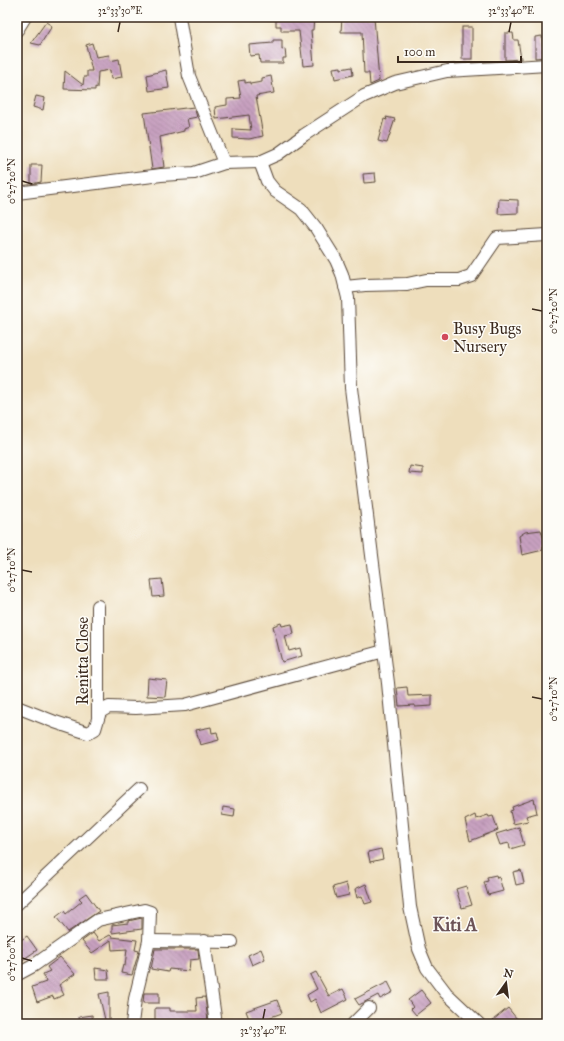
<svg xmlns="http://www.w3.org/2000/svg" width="564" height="1041" viewBox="0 0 564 1041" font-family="'IM FELL Great Primer',serif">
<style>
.building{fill:url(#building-back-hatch)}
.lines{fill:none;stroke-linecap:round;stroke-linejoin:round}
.minor-casing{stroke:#564536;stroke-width:14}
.minor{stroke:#fff;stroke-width:12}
.ticks{fill:none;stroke:#3b2a1e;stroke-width:1.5}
.poi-dot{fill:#d1495b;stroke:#fdfcf7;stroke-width:1.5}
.labels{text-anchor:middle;stroke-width:3;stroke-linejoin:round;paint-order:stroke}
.poi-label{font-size:16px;fill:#3b2a1e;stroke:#fdfcf7;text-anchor:start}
.street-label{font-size:16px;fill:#3b2a1e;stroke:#fdfcf7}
.quarter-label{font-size:18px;font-weight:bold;fill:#6c5357;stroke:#fdfcf7}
.neatline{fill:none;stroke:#3b2a1e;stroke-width:1.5}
.ticks-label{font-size:10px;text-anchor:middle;fill:#3b2a1e}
</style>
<defs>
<pattern id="building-back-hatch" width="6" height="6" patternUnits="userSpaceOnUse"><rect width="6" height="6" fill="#c7a0c0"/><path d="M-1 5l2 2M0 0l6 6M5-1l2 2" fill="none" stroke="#a3839b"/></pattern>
</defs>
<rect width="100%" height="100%" fill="#fdfcf7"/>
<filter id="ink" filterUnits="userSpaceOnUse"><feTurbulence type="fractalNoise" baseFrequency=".025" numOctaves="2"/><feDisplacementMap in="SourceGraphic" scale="8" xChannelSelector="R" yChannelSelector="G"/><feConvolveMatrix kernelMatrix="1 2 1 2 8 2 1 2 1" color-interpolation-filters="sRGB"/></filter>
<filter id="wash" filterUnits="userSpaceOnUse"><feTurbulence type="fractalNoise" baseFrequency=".012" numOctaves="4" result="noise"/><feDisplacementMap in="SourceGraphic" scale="16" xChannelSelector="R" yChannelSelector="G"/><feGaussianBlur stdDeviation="0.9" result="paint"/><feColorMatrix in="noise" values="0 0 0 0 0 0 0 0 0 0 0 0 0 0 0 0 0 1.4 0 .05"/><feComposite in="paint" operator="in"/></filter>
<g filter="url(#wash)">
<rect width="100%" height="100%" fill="#eedebc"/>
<g id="blocks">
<g class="building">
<path d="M281 17H314L313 30H311L314 65 303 66 299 31H281V26H276V19H281Z"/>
<path d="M342 17H374L379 81 370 85 369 73H364L362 32H341Z"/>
<path d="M46 22 52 26 40 45 31 43Z"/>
<rect x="462" y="27" width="10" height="32"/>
<path d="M505 33H513L514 40H518L521 59 505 60Z"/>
<path d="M542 36 543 46H547V57L535 58V37Z"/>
<path d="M273 40H282V50L285 49 286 58H283V63H260L259 55 250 56 249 45 273 43Z"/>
<path d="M92 43 96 57 109 55 110 61 119 59 122 77 111 79 110 70 98 72 97 88 95 87V90L64 89 65 71 83 85 84 77H87V71H92L86 45Z"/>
<path d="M341 67V69L352 67 353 75 335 79 333 68Z"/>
<path d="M166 70 169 88 149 91 147 75Z"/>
<path d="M271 76 274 93 256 96 263 136 249 139 233 138V129L251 130 249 115 216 119 215 107 227 105V99L241 98 238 81 245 80V83L250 82V84L262 82V78Z"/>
<path d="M36 96 45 98 43 110 33 107Z"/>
<path d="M194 107 197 117 187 119 189 127 184 129V131L160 137 164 167 152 169 144 113Z"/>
<path d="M386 117 395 119 387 143 378 141 384 119 387 120Z"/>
<path d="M31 165H42L41 182 31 184Z"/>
<path d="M375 173 376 182 364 183 363 174Z"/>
<path d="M499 199 518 200V213L498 214Z"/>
<path d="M410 466 423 468V474L409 473Z"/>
<path d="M541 530 546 547H543V550L522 555 519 536 525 532Z"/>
<path d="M162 579 164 596 153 597 151 580Z"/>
<path d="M281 623 282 626 292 624 294 634 285 636 289 651 300 648 302 656 282 662 273 626Z"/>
<path d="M148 678 167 680 165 697 147 696Z"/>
<path d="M407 687 408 696 432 695V706L415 707V705L399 706 397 688Z"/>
<path d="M211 727 212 733 217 732 219 740 200 745 196 730Z"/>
<path d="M534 799 537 813 526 816 528 821 513 824 510 811 513 810 512 807Z"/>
<path d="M223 807 235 809 234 817 222 815Z"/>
<path d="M475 815 476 819 488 815 489 817 493 816 498 830 470 841 465 820Z"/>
<path d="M519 827 524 845 510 849 509 843 500 845 496 834Z"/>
<path d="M381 849 383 859 370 862 368 852Z"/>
<path d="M521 870 524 883 516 885 513 872Z"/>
<path d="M496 875 497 878 499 877 503 891 488 895 484 882 488 881 487 877Z"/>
<path d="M346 883 349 895 336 898 333 887Z"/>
<path d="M366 884 372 902 365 904 362 896 357 898 355 889Z"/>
<path d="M466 886 472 905 462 908 456 889Z"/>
<path d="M86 893 99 911 68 932 56 917 64 911 66 914 82 901 79 898Z"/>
<path d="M142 918V929L112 933V925L128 923V921Z"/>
<path d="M17 932 21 940 27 936 37 950 21 961 17 956Z"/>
<path d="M93 933 99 941 110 935 112 937 137 940 135 950 139 951 132 975 121 973 123 965 125 966 127 949 112 950 111 940 92 953 82 941Z"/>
<path d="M155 949H198L199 959 190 960 189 971 169 969 168 972 151 969Z"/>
<path d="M261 949 265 959 252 965 248 955Z"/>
<path d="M60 957 75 974 59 985 64 995 54 999 53 996 37 1002 32 987 46 982 43 974 50 971 47 967Z"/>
<path d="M95 968 108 970 109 979H96Z"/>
<path d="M316 972 329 996 343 989 348 999 321 1013 315 999 310 1002 307 995 317 989 310 975Z"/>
<path d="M388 982 393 992 380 999 378 995 359 1005 355 999Z"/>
<path d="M421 990 431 1003 416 1015 411 1009 413 1007 408 1000Z"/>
<path d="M109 992V1024H106L99 994Z"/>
<path d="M144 993H159V1003H143Z"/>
<path d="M205 997 208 1021 201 1020V1024H164V1021L155 1020V1008H170V1011H197L196 998Z"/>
<path d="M277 1000 282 1013 251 1024 246 1011Z"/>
<path d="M508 1008 521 1024H497L493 1020Z"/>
<path d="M92 1015 93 1024H80L79 1017Z"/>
</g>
</g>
</g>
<g filter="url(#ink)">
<use href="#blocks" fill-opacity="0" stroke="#564536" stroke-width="1"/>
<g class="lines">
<g class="minor-casing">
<g id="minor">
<path d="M179 17 189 76 224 163"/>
<path d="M17 30 25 17"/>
<path d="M260 162 267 181 275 191 301 209 316 228 336 260 342 274 348 298 351 388 388 683 410 907 419 949 427 968 446 993 479 1024"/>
<path d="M17 193 161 175 194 173 224 163 260 162 278 154 304 135 364 96 395 83 447 71 547 65"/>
<path d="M345 287 365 285 407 284 426 280H459L471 276 497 238 547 235"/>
<path d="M17 707 55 722 88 733 95 729 100 712 109 707 136 708 185 705 384 651"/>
<path d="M98 716V606"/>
<path d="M17 904 139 789"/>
<path d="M149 941 232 942"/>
<path d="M204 941 216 1024"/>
<path d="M17 972 20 973 33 966 98 920 144 910 150 912 149 941 135 999 132 1024"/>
<path d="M353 1024 369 1008"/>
</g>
</g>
<use href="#minor" class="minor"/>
</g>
</g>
<path class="ticks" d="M118 32 120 22M509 32 511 22M22 181 32 184M532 309 542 311M22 570 32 572M532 697 542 699M22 958 32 961M263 1019 265 1009"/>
<circle class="poi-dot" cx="445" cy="337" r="4"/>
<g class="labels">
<g class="poi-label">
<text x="453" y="334">Busy Bugs<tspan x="453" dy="18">Nursery</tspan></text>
</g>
<g class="street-label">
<text transform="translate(82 661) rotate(-90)" y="6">Renitta Close</text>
</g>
<g class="quarter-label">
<text x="455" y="931">Kiti A</text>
</g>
</g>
<rect width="564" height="1041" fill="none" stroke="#fdfcf7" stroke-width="44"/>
<g transform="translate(506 983) rotate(14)" stroke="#fdfcf7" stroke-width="3" paint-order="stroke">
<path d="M0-3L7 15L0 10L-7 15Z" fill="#3b2a1e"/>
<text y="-6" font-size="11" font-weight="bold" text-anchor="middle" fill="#3b2a1e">N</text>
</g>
<path d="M398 56v6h123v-6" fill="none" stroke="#3b2a1e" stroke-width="2"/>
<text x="404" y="56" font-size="12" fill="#3b2a1e" stroke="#fdfcf7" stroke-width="3" paint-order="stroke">100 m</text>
<rect x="22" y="22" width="520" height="997" class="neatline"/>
<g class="ticks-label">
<text x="120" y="14">32°33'30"E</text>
<text x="511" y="14">32°33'40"E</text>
<text transform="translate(11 181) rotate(-90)" y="4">0°27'20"N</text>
<text transform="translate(553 311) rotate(-90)" y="4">0°27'20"N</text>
<text transform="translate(11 570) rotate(-90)" y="4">0°27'10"N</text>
<text transform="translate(553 699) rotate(-90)" y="4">0°27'10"N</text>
<text transform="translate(11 958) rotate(-90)" y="4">0°27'00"N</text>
<text x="263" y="1034">32°33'40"E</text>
</g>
</svg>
